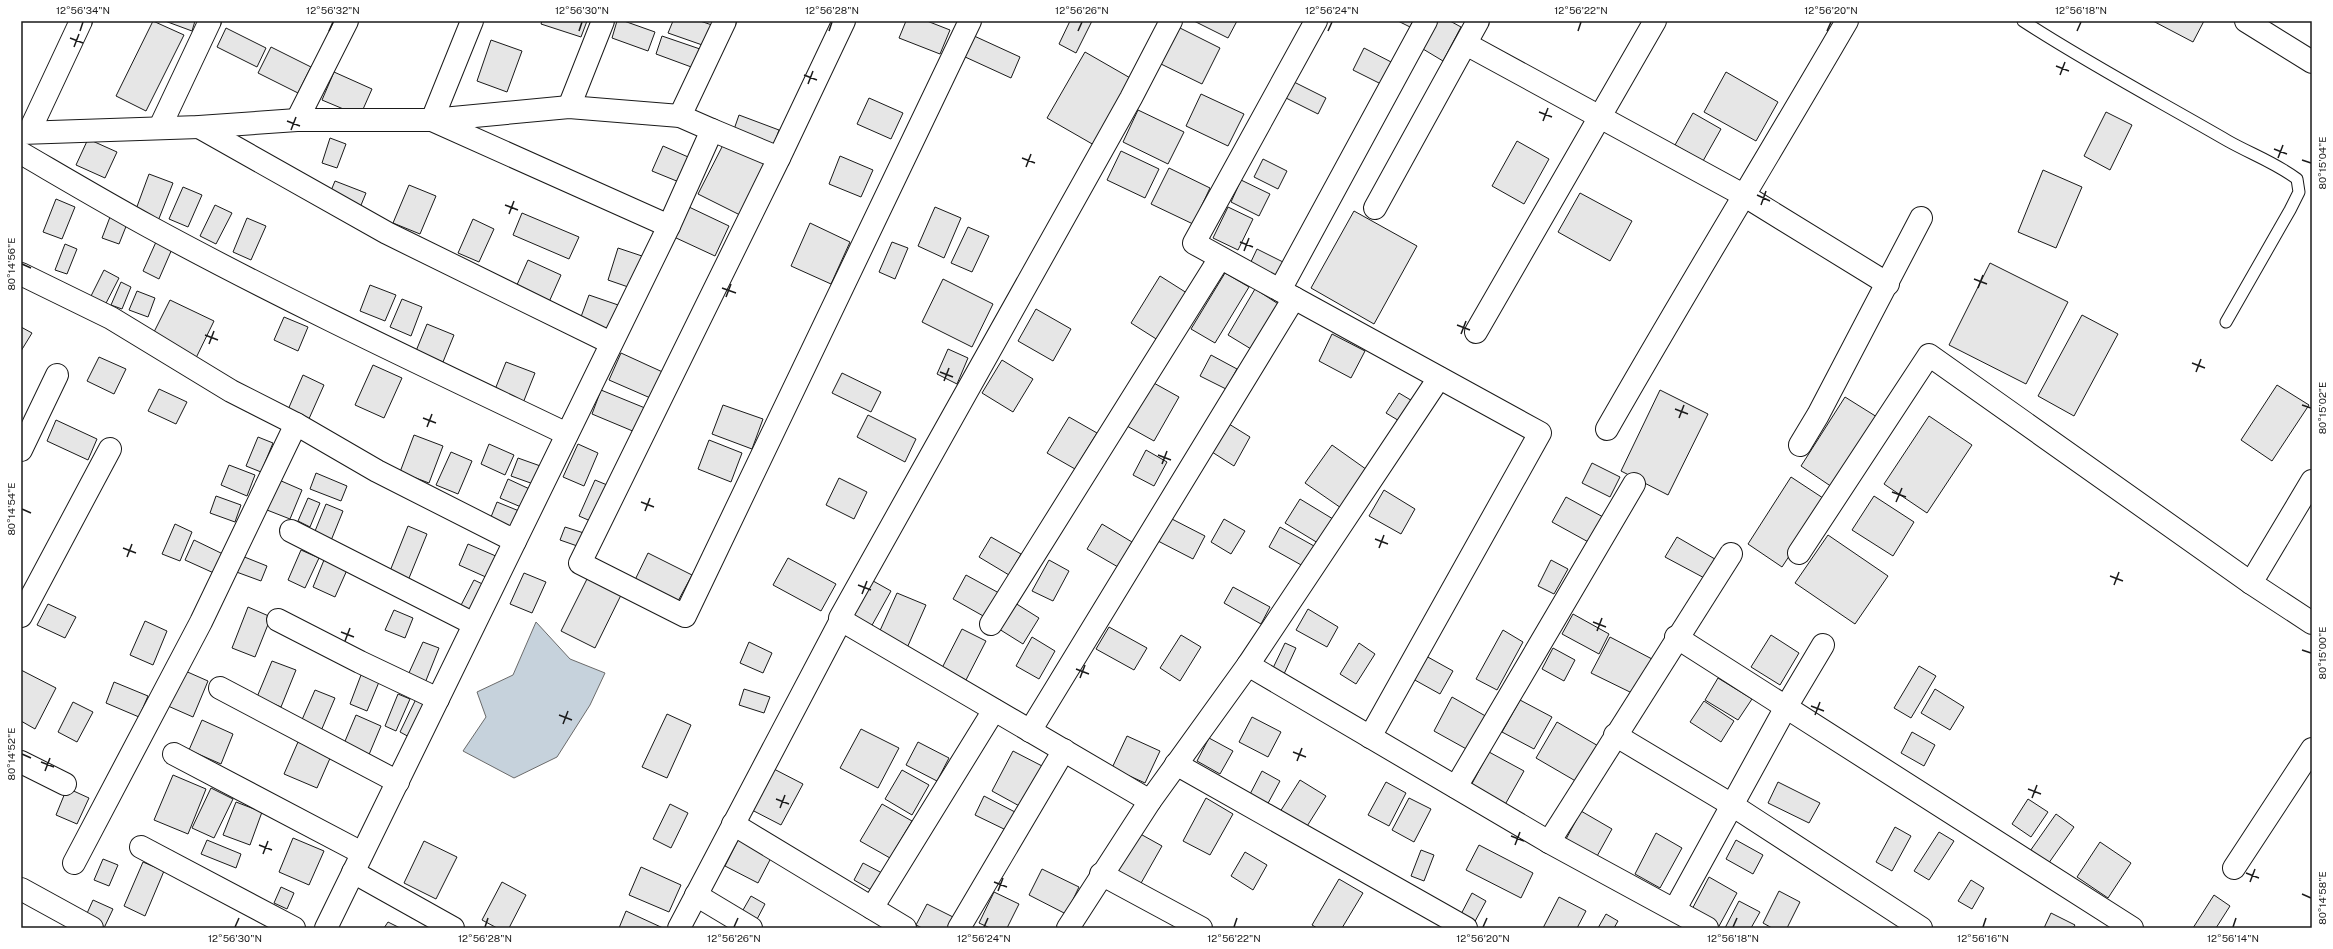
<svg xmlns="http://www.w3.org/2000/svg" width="2333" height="949" viewBox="0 0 2333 949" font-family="'Public Sans',sans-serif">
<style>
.water{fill:#c6d2dc;stroke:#6a6a6a}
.building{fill:#e6e6e6;stroke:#1a1a1a}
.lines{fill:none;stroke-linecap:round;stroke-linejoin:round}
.lane-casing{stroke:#1a1a1a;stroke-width:13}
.street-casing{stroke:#1a1a1a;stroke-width:24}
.lane{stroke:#fff;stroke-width:11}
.street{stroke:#fff;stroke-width:22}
.ticks{fill:none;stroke:#1a1a1a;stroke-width:1.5}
.neatline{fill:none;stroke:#1a1a1a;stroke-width:1.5}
.ticks-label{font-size:10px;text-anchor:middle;fill:#1a1a1a}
</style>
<rect width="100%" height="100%" fill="#fff"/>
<path class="water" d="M536 622 570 659 605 673 590 705 557 757 514 778 463 751 486 717 477 692 513 675Z"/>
<g class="building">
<path d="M153 21 184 35 146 111 116 96Z"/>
<path d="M165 21H195L192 31Z"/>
<path d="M542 21H587L581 37 541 24Z"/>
<path d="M617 21H624L655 32 648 51 612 38Z"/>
<path d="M673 21H700L715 26 708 47 668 33Z"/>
<path d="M906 21H927L950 30 940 54 899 38Z"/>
<path d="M1070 21H1092L1076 53 1059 44Z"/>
<path d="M1194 21H1237L1228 38Z"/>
<path d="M1398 21H1413L1410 27Z"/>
<path d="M1438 21H1450L1461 27 1443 61 1423 49Z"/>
<path d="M2153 21H2204L2193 42Z"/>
<path d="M1178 27 1220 48 1202 84 1161 64Z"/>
<path d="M226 28 266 48 257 67 217 47Z"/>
<path d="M972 35 1020 57 1011 78 963 56Z"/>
<path d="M662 36 700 49 694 68 656 54Z"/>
<path d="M491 40 522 51 507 92 477 81Z"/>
<path d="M271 47 311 67 298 93 258 73Z"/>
<path d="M1364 48 1395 64 1385 86 1353 70Z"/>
<path d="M1085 52 1132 79 1094 145 1047 118Z"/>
<path d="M334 72 372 89 360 116 322 100Z"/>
<path d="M1726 72 1778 102 1756 141 1704 112Z"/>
<path d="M1294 82 1326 98 1318 114 1286 98Z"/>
<path d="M1201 94 1244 114 1228 146 1186 126Z"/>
<path d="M869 98 903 113 891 139 857 124Z"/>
<path d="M1138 110 1184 132 1168 164 1123 142Z"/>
<path d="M2106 112 2132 125 2110 170 2084 156Z"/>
<path d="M1693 113 1721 129 1703 161 1675 145Z"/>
<path d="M739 115 779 130 771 153 731 138Z"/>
<path d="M330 138 346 144 337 168 322 163Z"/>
<path d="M88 139 117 152 105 178 76 165Z"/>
<path d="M1517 141 1549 159 1524 204 1492 186Z"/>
<path d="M724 143 765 164 740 215 698 194Z"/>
<path d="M663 146 695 160 684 184 652 171Z"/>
<path d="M1121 151 1159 169 1145 198 1107 180Z"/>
<path d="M840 156 873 170 861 197 829 184Z"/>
<path d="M1263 159 1287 171 1278 189 1254 177Z"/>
<path d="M1169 168 1210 188 1193 224 1151 204Z"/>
<path d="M2043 170 2082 187 2056 248 2018 232Z"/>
<path d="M149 174 173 183 158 221 135 212Z"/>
<path d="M1241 180 1270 194 1259 216 1231 202Z"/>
<path d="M335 181 366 193 359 210 328 198Z"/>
<path d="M409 185 436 196 420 234 393 223Z"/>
<path d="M183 187 202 195 188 227 169 219Z"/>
<path d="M1580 193 1632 221 1610 261 1558 232Z"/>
<path d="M56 199 75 207 62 239 43 232Z"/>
<path d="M215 205 232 213 216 244 200 236Z"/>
<path d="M689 207 729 226 715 256 674 237Z"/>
<path d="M935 207 961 218 944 258 918 246Z"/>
<path d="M1228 207 1253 219 1238 250 1213 238Z"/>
<path d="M1354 211 1417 246 1374 324 1311 288Z"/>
<path d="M522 213 579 237 569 259 513 235Z"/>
<path d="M110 217 127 224 119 244 102 238Z"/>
<path d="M247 218 266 226 251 260 233 252Z"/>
<path d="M473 219 494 229 479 262 458 253Z"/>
<path d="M810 223 850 242 831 284 791 266Z"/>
<path d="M968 227 989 236 972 272 951 263Z"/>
<path d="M156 242 172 249 159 279 143 271Z"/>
<path d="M892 242 908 248 895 279 879 272Z"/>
<path d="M65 244 77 249 67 274 55 270Z"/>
<path d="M618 248 645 257 634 289 608 280Z"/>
<path d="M1257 249 1285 263 1276 280 1249 266Z"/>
<path d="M528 260 561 275 549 302 516 287Z"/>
<path d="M1990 263 2068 302 2026 384 1949 345Z"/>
<path d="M104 270 119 278 103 309 88 302Z"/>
<path d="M1225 273 1249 287 1215 343 1191 329Z"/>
<path d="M1160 276 1190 295 1161 342 1131 323Z"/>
<path d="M943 279 993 304 972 347 922 322Z"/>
<path d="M121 282 131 287 122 309 111 305Z"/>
<path d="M370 285 396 295 385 321 360 311Z"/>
<path d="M1255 289 1283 307 1256 352 1228 335Z"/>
<path d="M137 291 155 298 148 317 129 310Z"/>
<path d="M589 295 624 307 613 337 578 325Z"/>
<path d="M402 299 422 307 411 336 390 327Z"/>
<path d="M170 300 214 321 195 360 151 338Z"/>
<path d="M1036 309 1071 329 1053 361 1018 341Z"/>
<path d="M2082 315 2118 334 2074 416 2038 396Z"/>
<path d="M284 317 308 327 298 351 274 340Z"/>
<path d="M427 324 454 335 443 362 416 351Z"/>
<path d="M21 327 32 333 21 351Z"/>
<path d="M1332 334 1365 351 1351 378 1319 361Z"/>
<path d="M948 349 968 358 957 384 937 374Z"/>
<path d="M621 353 667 374 655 400 609 380Z"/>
<path d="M1211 355 1237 369 1226 389 1200 376Z"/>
<path d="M99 357 126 369 114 394 87 381Z"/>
<path d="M1002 360 1033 379 1013 412 982 393Z"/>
<path d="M506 362 535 373 521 408 492 397Z"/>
<path d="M373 365 402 378 384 418 355 405Z"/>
<path d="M842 373 881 392 871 412 832 393Z"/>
<path d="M303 375 324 385 308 421 287 412Z"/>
<path d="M1152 382 1179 397 1154 441 1127 426Z"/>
<path d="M2277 385 2309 405 2272 461 2241 440Z"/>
<path d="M159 389 187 402 176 424 148 411Z"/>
<path d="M601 390 645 408 635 432 592 414Z"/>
<path d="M1660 390 1708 414 1668 495 1621 471Z"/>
<path d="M1399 393 1414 402 1401 422 1386 413Z"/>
<path d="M1845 397 1877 417 1832 487 1801 466Z"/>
<path d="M723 405 763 419 752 449 712 434Z"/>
<path d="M868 415 916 439 905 462 857 437Z"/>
<path d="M1929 416 1972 445 1927 513 1884 484Z"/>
<path d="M1069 417 1097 433 1075 469 1047 453Z"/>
<path d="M56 420 97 439 88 460 47 441Z"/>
<path d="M1229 424 1250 437 1234 466 1212 452Z"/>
<path d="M414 435 443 446 429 483 400 472Z"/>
<path d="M258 437 273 443 261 472 246 466Z"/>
<path d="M709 440 742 453 731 482 698 469Z"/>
<path d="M489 444 514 455 505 475 481 464Z"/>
<path d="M578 444 598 453 584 486 563 477Z"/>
<path d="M1332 445 1370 472 1344 510 1305 483Z"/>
<path d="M1146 450 1167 462 1154 486 1133 475Z"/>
<path d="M451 452 472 461 458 494 436 485Z"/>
<path d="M518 458 546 468 539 486 511 476Z"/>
<path d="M1592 463 1620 477 1610 497 1582 483Z"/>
<path d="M229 465 255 475 247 496 221 485Z"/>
<path d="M316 473 347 486 341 501 310 489Z"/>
<path d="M1791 477 1826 500 1782 567 1748 544Z"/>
<path d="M839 478 867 492 854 519 826 505Z"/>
<path d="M508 479 536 492 528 510 500 498Z"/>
<path d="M279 480 302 490 290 519 267 510Z"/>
<path d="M595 480 612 487 595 523 579 516Z"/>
<path d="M1384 490 1415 509 1401 534 1369 516Z"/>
<path d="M216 496 241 505 235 522 210 513Z"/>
<path d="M1874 496 1914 522 1893 556 1852 530Z"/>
<path d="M1566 497 1605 518 1592 544 1552 522Z"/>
<path d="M308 498 320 503 310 527 298 521Z"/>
<path d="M1300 499 1333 519 1318 543 1285 523Z"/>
<path d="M497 502 524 513 515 533 489 522Z"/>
<path d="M326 504 343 511 330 543 313 536Z"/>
<path d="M1170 518 1205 536 1193 559 1158 541Z"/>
<path d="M1224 519 1245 531 1231 554 1211 542Z"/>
<path d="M175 524 192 532 180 561 162 554Z"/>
<path d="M1102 524 1132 542 1118 567 1087 549Z"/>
<path d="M408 526 427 534 407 583 388 576Z"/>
<path d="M565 527 587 534 583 548 560 540Z"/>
<path d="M1280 527 1314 546 1303 566 1269 547Z"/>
<path d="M1828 535 1888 576 1855 624 1795 583Z"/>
<path d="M991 537 1021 554 1009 575 979 557Z"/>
<path d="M1677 537 1720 562 1710 581 1665 557Z"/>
<path d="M194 540 225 555 216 574 185 560Z"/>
<path d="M468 544 498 557 488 578 459 565Z"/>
<path d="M301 550 319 558 305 588 288 580Z"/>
<path d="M648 553 692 575 677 603 634 582Z"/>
<path d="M237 554 267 566 261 581 231 570Z"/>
<path d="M788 558 836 584 821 611 773 585Z"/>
<path d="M324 560 347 570 335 597 313 587Z"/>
<path d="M1049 560 1069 571 1053 601 1032 591Z"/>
<path d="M1551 560 1568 569 1554 594 1538 586Z"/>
<path d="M524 573 546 582 532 613 510 604Z"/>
<path d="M589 575 623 591 595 648 561 631Z"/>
<path d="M966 575 999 593 985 617 953 599Z"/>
<path d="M866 577 891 591 871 627 846 613Z"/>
<path d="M474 580 491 588 475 619 458 611Z"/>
<path d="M1233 587 1270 607 1261 624 1224 603Z"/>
<path d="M897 593 926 605 907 648 878 635Z"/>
<path d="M1015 603 1039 618 1023 644 999 629Z"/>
<path d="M48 604 76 617 65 638 37 625Z"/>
<path d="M248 607 271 617 255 657 232 648Z"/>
<path d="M1308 609 1338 627 1327 647 1296 630Z"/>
<path d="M394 610 413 618 405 638 385 630Z"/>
<path d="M1573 614 1609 634 1599 654 1562 634Z"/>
<path d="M145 621 167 631 153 665 130 655Z"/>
<path d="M1109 627 1147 648 1134 670 1096 649Z"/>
<path d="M962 629 986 641 966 680 942 668Z"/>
<path d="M1503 630 1523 642 1497 690 1476 679Z"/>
<path d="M1181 635 1201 647 1180 681 1160 668Z"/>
<path d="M1771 635 1799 653 1780 685 1751 667Z"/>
<path d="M1032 637 1055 651 1039 679 1016 666Z"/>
<path d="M1610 637 1652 659 1634 694 1591 673Z"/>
<path d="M423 642 439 648 425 683 408 675Z"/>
<path d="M749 642 772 653 763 673 740 663Z"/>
<path d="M1285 643 1296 648 1284 674 1273 668Z"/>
<path d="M1359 643 1375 654 1356 684 1340 674Z"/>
<path d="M1553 648 1575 660 1564 681 1542 669Z"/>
<path d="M1426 656 1453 671 1440 694 1413 679Z"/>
<path d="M272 661 296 670 281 707 257 697Z"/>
<path d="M1919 666 1936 676 1911 718 1894 708Z"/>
<path d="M21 670 56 688 35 729 21 721Z"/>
<path d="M183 670 208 681 193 717 168 706Z"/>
<path d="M361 675 379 682 367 711 350 704Z"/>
<path d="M1718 678 1752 699 1738 720 1705 700Z"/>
<path d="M114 682 148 696 139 717 106 703Z"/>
<path d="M744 689 770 697 764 713 739 705Z"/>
<path d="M1935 689 1964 707 1950 730 1921 713Z"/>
<path d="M315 690 335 698 321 731 301 722Z"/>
<path d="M398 694 410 699 396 731 385 726Z"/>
<path d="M1452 697 1489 718 1470 751 1434 731Z"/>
<path d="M416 699 430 707 413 739 400 732Z"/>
<path d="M1520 700 1552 717 1534 749 1502 732Z"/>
<path d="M1704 701 1734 721 1721 742 1690 722Z"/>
<path d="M73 702 93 712 77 742 58 732Z"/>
<path d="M667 714 691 725 667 778 642 767Z"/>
<path d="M356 715 381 726 368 757 343 746Z"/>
<path d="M1252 717 1281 732 1268 757 1239 742Z"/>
<path d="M202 720 233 734 221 764 189 750Z"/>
<path d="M1557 722 1600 747 1579 783 1536 758Z"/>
<path d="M861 729 899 748 878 788 840 768Z"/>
<path d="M1912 732 1935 745 1924 766 1901 753Z"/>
<path d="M1127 736 1160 751 1145 783 1112 768Z"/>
<path d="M1209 738 1233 751 1220 774 1197 761Z"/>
<path d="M298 742 331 756 317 788 284 774Z"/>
<path d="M918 742 949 758 937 781 906 765Z"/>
<path d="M1013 751 1044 767 1023 808 992 791Z"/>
<path d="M1489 752 1524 771 1502 810 1468 791Z"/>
<path d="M772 768 803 784 781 825 750 809Z"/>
<path d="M902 770 929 785 912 815 885 799Z"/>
<path d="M1262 771 1280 781 1266 807 1248 798Z"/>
<path d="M173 775 206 789 188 834 154 820Z"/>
<path d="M1300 780 1326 796 1304 831 1278 815Z"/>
<path d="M1386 782 1406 793 1389 826 1368 815Z"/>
<path d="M1778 782 1820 803 1809 823 1768 803Z"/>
<path d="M67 788 89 798 77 824 56 815Z"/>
<path d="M211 788 233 799 214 838 192 828Z"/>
<path d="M984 796 1015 812 1006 830 975 815Z"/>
<path d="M1206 798 1233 814 1210 855 1183 841Z"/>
<path d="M1409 798 1431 809 1414 842 1392 830Z"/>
<path d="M2028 799 2048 812 2031 837 2012 824Z"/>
<path d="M236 802 262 812 250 845 223 835Z"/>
<path d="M670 804 688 813 671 848 653 839Z"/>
<path d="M882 804 912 821 890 858 860 841Z"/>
<path d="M1581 811 1612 829 1596 858 1565 841Z"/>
<path d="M2056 814 2074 827 2046 867 2028 854Z"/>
<path d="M1895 827 1911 836 1892 871 1876 862Z"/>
<path d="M1135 831 1162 846 1136 892 1110 877Z"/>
<path d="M1939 832 1954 841 1929 880 1914 871Z"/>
<path d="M1656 833 1682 848 1660 888 1635 874Z"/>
<path d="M293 838 324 851 309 885 279 872Z"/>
<path d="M739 838 772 856 758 883 725 866Z"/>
<path d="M207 840 241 854 236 868 201 854Z"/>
<path d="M1736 840 1763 855 1753 874 1726 859Z"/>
<path d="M424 841 457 857 436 899 404 883Z"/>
<path d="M2100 842 2131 863 2108 898 2077 877Z"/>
<path d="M1479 845 1533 873 1521 898 1466 870Z"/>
<path d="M1421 850 1434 855 1424 881 1411 876Z"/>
<path d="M1245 852 1267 865 1253 890 1231 876Z"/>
<path d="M103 859 118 865 109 886 94 880Z"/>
<path d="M143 862 164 871 145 916 124 906Z"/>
<path d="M863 863 882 873 873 891 854 880Z"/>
<path d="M641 867 681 885 669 912 629 895Z"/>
<path d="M1042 869 1079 887 1066 914 1029 895Z"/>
<path d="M1709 877 1737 893 1718 928H1713L1689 915Z"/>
<path d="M1339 879 1363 893 1342 928H1317L1312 925Z"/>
<path d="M1971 880 1984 888 1972 909 1958 901Z"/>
<path d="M502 882 526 895 509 928H497L482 920Z"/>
<path d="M281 887 294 893 287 909 274 903Z"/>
<path d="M1779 891 1800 902 1787 928H1772L1763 923Z"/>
<path d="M994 892 1019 904 1007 928H990L979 923Z"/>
<path d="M1472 893 1486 901 1473 925 1459 918Z"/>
<path d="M2214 895 2230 906 2216 928H2193Z"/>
<path d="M751 896 765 904 754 925 739 917Z"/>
<path d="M1559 897 1586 911 1577 928H1543Z"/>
<path d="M93 900 113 909 104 928 84 920Z"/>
<path d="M1739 901 1760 912 1751 928H1725Z"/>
<path d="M927 904 957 919 952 928H922L916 925Z"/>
<path d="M626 911 663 928H619Z"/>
<path d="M2051 913 2075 925 2073 928H2044Z"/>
<path d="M1606 914 1618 921 1614 928H1598Z"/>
<path d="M388 922 400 928H384Z"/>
</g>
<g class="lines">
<g class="lane-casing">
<path id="lane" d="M2023 21C2089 64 2159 101 2228 141 2251 154 2276 163 2297 179L2299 192 2290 210 2226 322"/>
</g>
<g class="street-casing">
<g id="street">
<path d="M472 21 432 120 669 226"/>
<path d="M844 21 779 158 580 563 685 616 970 21"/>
<path d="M1316 21 1194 243 1540 433 1370 737"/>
<path d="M2246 21 2312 62"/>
<path d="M1466 44 1745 196 1888 284"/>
<path d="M569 107 603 21"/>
<path d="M680 116 725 21"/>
<path d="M297 120 347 21"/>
<path d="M160 127 210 21"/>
<path d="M199 127 387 233 611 343"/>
<path d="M712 130 779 158"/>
<path d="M29 132 81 21"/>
<path d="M21 133 199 127 297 120H432L569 107 680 116 712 130 669 226 326 928"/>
<path d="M21 153C64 178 106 203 150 227 286 301 427 367 567 434"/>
<path d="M1375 208 1478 21"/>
<path d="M21 274 111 318 231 391 296 424 377 471 515 541"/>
<path d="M1280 290 1426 21"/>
<path d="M1476 332 1655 21"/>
<path d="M1607 429C1685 292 1768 157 1847 21"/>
<path d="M1800 445 1818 415 1921 218"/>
<path d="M21 450 57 375"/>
<path d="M291 531 474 624"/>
<path d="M1799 553 1929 355 2251 583 2312 623"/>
<path d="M2251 583 2312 481"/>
<path d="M21 616 110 449"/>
<path d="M278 620 360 662 438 699"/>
<path d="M841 620 1150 801"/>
<path d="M991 624 1220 258"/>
<path d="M1676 637 2132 928"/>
<path d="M1248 665 1549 842 1707 928"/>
<path d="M220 688 398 782"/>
<path d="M1030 731 1294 298"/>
<path d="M1615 735 1732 805 1921 928"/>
<path d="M174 754 362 853"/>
<path d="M21 762 65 784"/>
<path d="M1176 764 1466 928"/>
<path d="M1456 787 1634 484"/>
<path d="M733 824 905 928"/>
<path d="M1549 842 1731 554"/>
<path d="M141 847 294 928"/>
<path d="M74 863 201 622 296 424"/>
<path d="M2234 868 2312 749"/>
<path d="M353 872 453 928"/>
<path d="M1101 874 1201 928"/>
<path d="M21 889 92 928"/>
<path d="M696 895 751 928"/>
<path d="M872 908 994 710"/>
<path d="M1675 909 1786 707 1823 645"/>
<path d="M679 928 841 620 840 618 1131 98 1171 21"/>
<path d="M959 928 1064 750"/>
<path d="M1068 928 1150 801 1248 665 1439 378"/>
</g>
</g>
<use href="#lane" class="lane"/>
<use href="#street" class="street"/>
</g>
<path class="ticks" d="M80 31 83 22M329 31 333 22M579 31 582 22M829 31 832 22M1078 31 1082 22M1328 31 1332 22M1578 31 1581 22M1827 31 1831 22M2077 31 2081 22M70 38 83 43M74 47 79 34M2056 66 2069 71M804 75 817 80M2060 75 2065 62M808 84 813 71M1539 112 1552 117M287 121 300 126M1543 121 1548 108M291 130 296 117M2274 149 2287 154M1022 158 1035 163M2278 158 2283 145M2302 160 2311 163M1026 167 1031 154M1757 195 1770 201M505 205 518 210M1761 205 1766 191M509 214 514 201M1240 242 1253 247M1244 251 1249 238M22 264 31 268M1974 279 1987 284M722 288 736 293M1978 288 1983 275M726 297 731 284M1457 325 1470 330M1461 334 1466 321M205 335 218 340M209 344 214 331M2192 363 2205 368M940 372 953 377M2196 372 2201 359M944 381 949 368M2302 405 2311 408M1675 409 1688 414M423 418 436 423M1679 418 1684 405M427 427 432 414M1158 455 1171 460M1162 464 1167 451M1892 492 1906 497M641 502 654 507M1896 502 1902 488M22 509 31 513M645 511 650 498M1375 539 1388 544M123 548 136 553M1379 548 1384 535M127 557 132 544M2110 576 2123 581M858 585 871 590M2114 585 2119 572M862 594 867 581M1593 622 1606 627M1597 631 1602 618M341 632 354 637M345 641 350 628M2302 650 2311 653M1076 669 1089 674M1080 678 1085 665M1811 706 1824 711M559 715 572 720M1815 715 1820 702M563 724 568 711M1293 752 1306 757M22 754 31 758M1297 761 1302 748M41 762 54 767M45 771 50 758M2028 789 2041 794M2032 798 2037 785M776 799 789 804M780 808 785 795M1511 836 1524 841M259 845 272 850M1515 845 1520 832M263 854 268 841M2246 873 2259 878M994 882 1007 887M2250 882 2255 869M998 891 1003 878M2302 894 2311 898M235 927 239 918M485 927 488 918M734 927 738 918M984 927 988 918M1234 927 1237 918M1483 927 1487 918M1733 927 1737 918M1983 927 1986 918M2233 927 2236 918"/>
<rect width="2333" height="949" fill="none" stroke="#ffffff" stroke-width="44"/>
<rect x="22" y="22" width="2289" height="905" class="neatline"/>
<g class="ticks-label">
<text x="83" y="14">12°56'34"N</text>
<text x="333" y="14">12°56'32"N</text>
<text x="582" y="14">12°56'30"N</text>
<text x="832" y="14">12°56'28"N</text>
<text x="1082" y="14">12°56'26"N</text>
<text x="1332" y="14">12°56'24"N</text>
<text x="1581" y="14">12°56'22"N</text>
<text x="1831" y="14">12°56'20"N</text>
<text x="2081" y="14">12°56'18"N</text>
<text transform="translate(2322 163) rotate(-90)" y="4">80°15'04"E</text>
<text transform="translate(11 264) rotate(-90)" y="4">80°14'56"E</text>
<text transform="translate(2322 408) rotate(-90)" y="4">80°15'02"E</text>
<text transform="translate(11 509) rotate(-90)" y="4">80°14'54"E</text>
<text transform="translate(2322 653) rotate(-90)" y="4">80°15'00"E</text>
<text transform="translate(11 754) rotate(-90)" y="4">80°14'52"E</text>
<text transform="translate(2322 898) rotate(-90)" y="4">80°14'58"E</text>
<text x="235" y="942">12°56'30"N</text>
<text x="485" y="942">12°56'28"N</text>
<text x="734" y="942">12°56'26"N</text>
<text x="984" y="942">12°56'24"N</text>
<text x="1234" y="942">12°56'22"N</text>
<text x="1483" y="942">12°56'20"N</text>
<text x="1733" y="942">12°56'18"N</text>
<text x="1983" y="942">12°56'16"N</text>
<text x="2233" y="942">12°56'14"N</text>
</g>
</svg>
